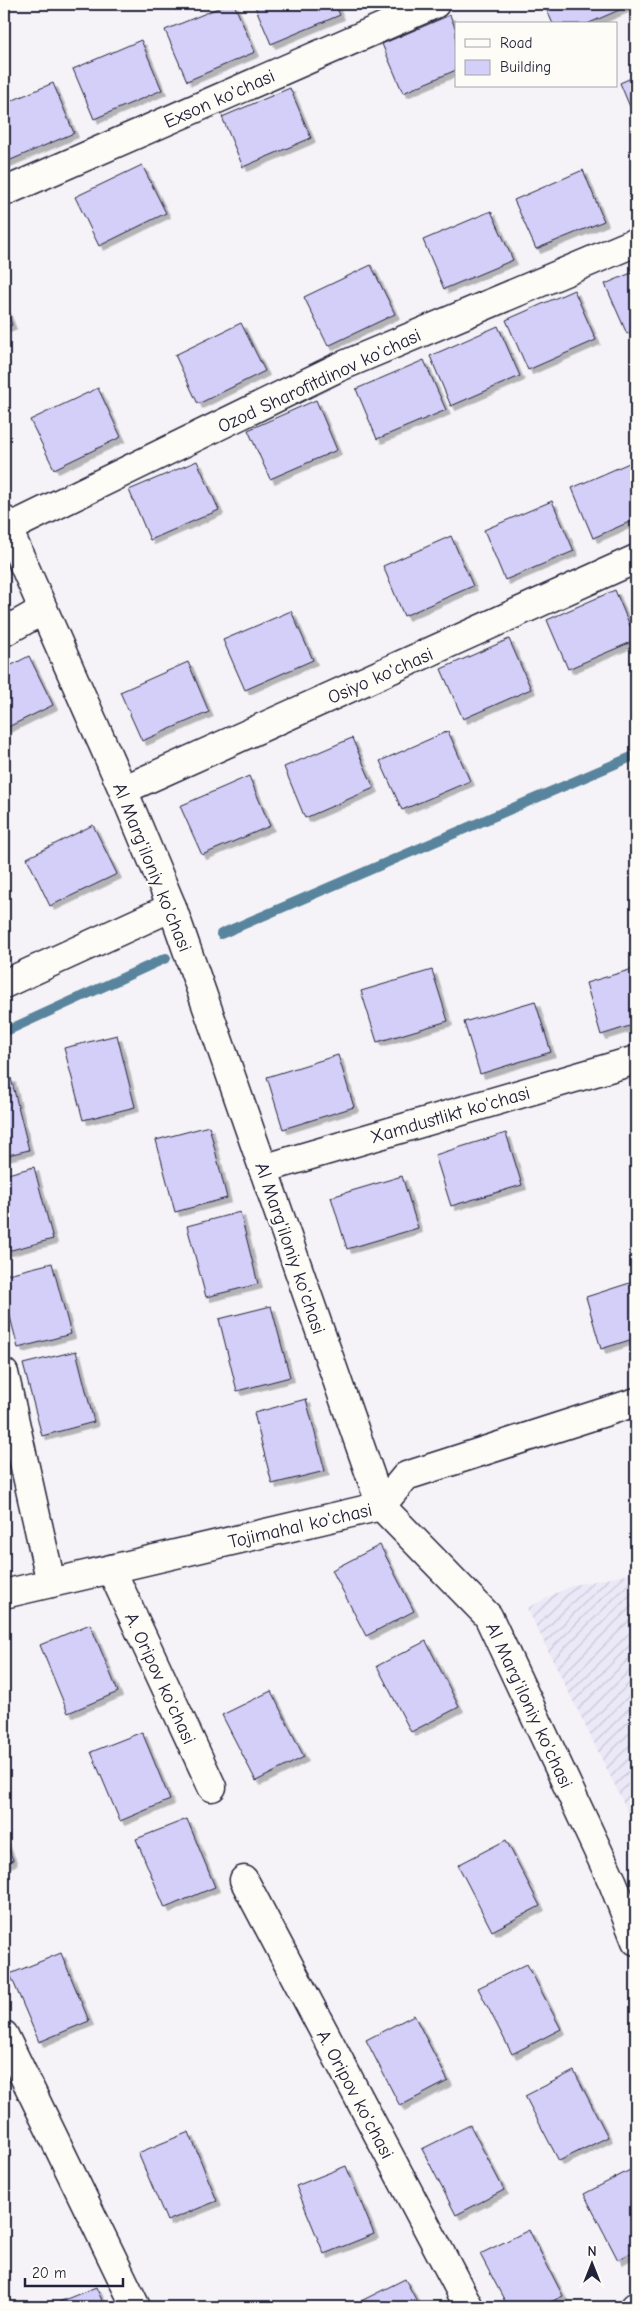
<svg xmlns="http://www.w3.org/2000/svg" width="640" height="2311" viewBox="0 0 640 2311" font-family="'Comic Neue',sans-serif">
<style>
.industrial{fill:url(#industrial-furrows)}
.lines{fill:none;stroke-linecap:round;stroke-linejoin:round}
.stream{stroke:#59849d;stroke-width:10}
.building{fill:#d3cff8;stroke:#22223b;filter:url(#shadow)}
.street-casing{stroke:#22223b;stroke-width:31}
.street{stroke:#fdfcf7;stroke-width:28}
.labels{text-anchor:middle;stroke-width:5;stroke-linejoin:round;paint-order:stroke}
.street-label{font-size:19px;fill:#22223b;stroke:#fdfcf7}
</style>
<defs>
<pattern id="industrial-furrows" width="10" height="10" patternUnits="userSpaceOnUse" patternTransform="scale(1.25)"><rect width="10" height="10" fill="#ebe8f7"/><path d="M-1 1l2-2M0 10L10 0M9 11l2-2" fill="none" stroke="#c9c7d5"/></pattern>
<filter id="shadow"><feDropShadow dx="4.5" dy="4.5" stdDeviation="0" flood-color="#0004"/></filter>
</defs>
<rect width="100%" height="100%" fill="#f5f3f7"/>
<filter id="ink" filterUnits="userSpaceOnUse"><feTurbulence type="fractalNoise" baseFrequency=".02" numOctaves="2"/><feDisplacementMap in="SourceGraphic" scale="10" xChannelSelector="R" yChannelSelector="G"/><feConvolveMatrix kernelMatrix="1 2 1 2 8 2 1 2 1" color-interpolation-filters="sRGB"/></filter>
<g filter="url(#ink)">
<path class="industrial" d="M636 1573V1828L527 1608 573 1585Z"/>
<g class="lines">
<g class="stream">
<path d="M221 934 636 755"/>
<path d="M4 1032 166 958"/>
</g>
</g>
<g class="building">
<path d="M228 4H234L255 52 187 81 165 30Z"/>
<path d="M254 4H335L340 15 271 44Z"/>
<path d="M544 4H625L626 7 587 24H553Z"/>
<path d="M450 15 456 30V70L403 93 382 44Z"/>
<path d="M141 40 162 90 94 119 73 69Z"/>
<path d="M636 76V121L620 83Z"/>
<path d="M53 83 74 133 6 162 4 157V104Z"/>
<path d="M290 88 311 138 243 167 222 117Z"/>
<path d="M142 165 166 213 99 246 75 197Z"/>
<path d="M583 170 604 221 536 249 514 200Z"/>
<path d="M491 211 513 260 444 289 423 240Z"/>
<path d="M371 265 395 314 328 346 304 297Z"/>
<path d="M636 271V330L627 334 605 284Z"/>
<path d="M574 290 596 340 528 370 506 320Z"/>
<path d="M4 304 12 325 4 328Z"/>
<path d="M241 323 265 371 198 404 175 355Z"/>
<path d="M498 326 520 376 451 406 430 356Z"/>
<path d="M424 360 446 410 377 439 356 389Z"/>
<path d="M98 388 121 437 54 469 30 420Z"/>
<path d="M316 400 337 450 270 479 248 430Z"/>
<path d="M636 460V519L593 538 572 488Z"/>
<path d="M197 461 219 510 150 540 129 490Z"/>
<path d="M552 501 574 551 505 580 484 530Z"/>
<path d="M451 536 473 586 404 616 383 566Z"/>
<path d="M615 590 636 640 568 669 547 620Z"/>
<path d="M291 611 313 660 245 690 223 640Z"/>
<path d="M509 639 531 689 463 719 441 669Z"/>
<path d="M29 656 53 705 4 729V669Z"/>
<path d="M188 662 209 712 142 741 120 692Z"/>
<path d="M448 731 470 781 402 810 380 761Z"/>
<path d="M352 738 374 788 305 818 284 767Z"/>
<path d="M249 776 270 826 202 855 180 806Z"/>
<path d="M93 825 117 874 50 906 27 858Z"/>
<path d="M636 968V1024L601 1035 586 983Z"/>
<path d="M432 970 448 1021 377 1042 361 991Z"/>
<path d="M535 1001 551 1052 480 1074 464 1022Z"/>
<path d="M117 1035 135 1107 83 1120 64 1048Z"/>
<path d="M338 1055 354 1107 283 1129 267 1077Z"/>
<path d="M11 1078 29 1150 4 1156V1080Z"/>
<path d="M209 1126 227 1198 175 1212 156 1140Z"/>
<path d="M506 1133 522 1185 451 1206 435 1155Z"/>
<path d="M34 1167 53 1239 4 1252V1175Z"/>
<path d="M402 1176 418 1228 347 1249 331 1197Z"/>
<path d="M240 1212 258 1284 206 1297 187 1226Z"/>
<path d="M52 1263 71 1334 18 1348 4 1293V1275Z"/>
<path d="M636 1281V1338L601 1349 586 1297Z"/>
<path d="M271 1306 290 1377 237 1391 219 1319Z"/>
<path d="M76 1351 94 1422 42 1436 23 1364Z"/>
<path d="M306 1399 325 1471 272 1484 254 1413Z"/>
<path d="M380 1545 414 1611 366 1636 332 1570Z"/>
<path d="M90 1624 118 1692 68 1713 40 1645Z"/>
<path d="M426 1641 459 1707 411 1732 377 1666Z"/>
<path d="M271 1691 304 1757 256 1781 222 1715Z"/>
<path d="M142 1732 170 1800 120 1821 91 1752Z"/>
<path d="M187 1819 215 1887 165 1908 136 1839Z"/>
<path d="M4 1838 13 1860 4 1864Z"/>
<path d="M506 1840 540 1906 492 1931 458 1865Z"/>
<path d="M61 1953 89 2021 39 2042 10 1974Z"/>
<path d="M527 1964 561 2029 512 2054 478 1988Z"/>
<path d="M414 2015 448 2081 400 2106 366 2040Z"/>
<path d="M574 2071 608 2137 559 2161 525 2096Z"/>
<path d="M470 2125 504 2190 456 2215 422 2149Z"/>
<path d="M189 2132 217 2201 167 2221 138 2153Z"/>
<path d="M346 2166 374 2234 324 2254 296 2186Z"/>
<path d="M632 2169 636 2177V2250L618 2260 584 2194Z"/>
<path d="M529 2230 563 2296 540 2307H508L480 2254Z"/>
<path d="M405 2279 420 2307H359L357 2303Z"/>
<path d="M96 2287 105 2307H47Z"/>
</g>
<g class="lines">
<g class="street-casing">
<g id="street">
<path d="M4 192 435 4"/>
<path d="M4 520 123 790 172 907 381 1506 488 1616 613 1883 636 1941"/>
<path d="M7 529 337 368 636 242"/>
<path d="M4 632 43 610"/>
<path d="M123 790 636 559"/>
<path d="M4 984 172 907"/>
<path d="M263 1169 636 1060"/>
<path d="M4 1373 51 1583"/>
<path d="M111 1569 212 1787"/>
<path d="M4 1594 381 1506 406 1476 636 1402"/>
<path d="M244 1880 469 2307"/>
<path d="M4 2035 136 2307"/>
<path d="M635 2307H636"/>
</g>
</g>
<use href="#street" class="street"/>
</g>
</g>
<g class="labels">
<g class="street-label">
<text transform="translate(219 98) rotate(-24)" y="7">Exson ko'chasi</text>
<text transform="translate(319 380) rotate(-25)" y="7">Ozod Sharofitdinov ko'chasi</text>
<text transform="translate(380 675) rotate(-24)" y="7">Osiyo ko'chasi</text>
<text transform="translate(153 867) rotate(68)" y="7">Al Marg'iloniy ko'chasi</text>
<text transform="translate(450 1114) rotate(-16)" y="7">Xamdustlikt ko'chasi</text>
<text transform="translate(291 1248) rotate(71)" y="7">Al Marg'iloniy ko'chasi</text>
<text transform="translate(300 1525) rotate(-13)" y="7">Tojimahal ko'chasi</text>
<text transform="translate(161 1678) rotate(65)" y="7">A. Oripov ko'chasi</text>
<text transform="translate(530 1705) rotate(65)" y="7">Al Marg'iloniy ko'chasi</text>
<text transform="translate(356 2094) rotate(62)" y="7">A. Oripov ko'chasi</text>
</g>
</g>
<rect width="640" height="2311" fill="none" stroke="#fdfcf7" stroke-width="20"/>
<rect x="10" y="10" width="620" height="2291" fill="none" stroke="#22223b" stroke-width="2" filter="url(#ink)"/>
<rect x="455" y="22" width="162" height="65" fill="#fdfcf7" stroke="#a5a5ac"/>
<rect x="465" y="39" width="25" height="8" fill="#fdfcf7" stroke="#a5a5ac"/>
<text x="500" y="48" font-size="15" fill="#22223b">Road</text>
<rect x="465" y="60" width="25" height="15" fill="#d3cff8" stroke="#a5a5ac"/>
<text x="500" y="72" font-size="15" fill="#22223b">Building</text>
<g transform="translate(592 2264)" stroke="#fdfcf7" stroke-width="4" paint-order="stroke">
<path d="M0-4L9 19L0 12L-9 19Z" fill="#22223b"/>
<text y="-8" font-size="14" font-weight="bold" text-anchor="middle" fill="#22223b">N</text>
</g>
<path d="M25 2278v8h98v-8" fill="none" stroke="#22223b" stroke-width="2.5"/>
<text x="32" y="2278" font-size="15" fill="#22223b" stroke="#fdfcf7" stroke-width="4" paint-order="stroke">20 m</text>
</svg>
